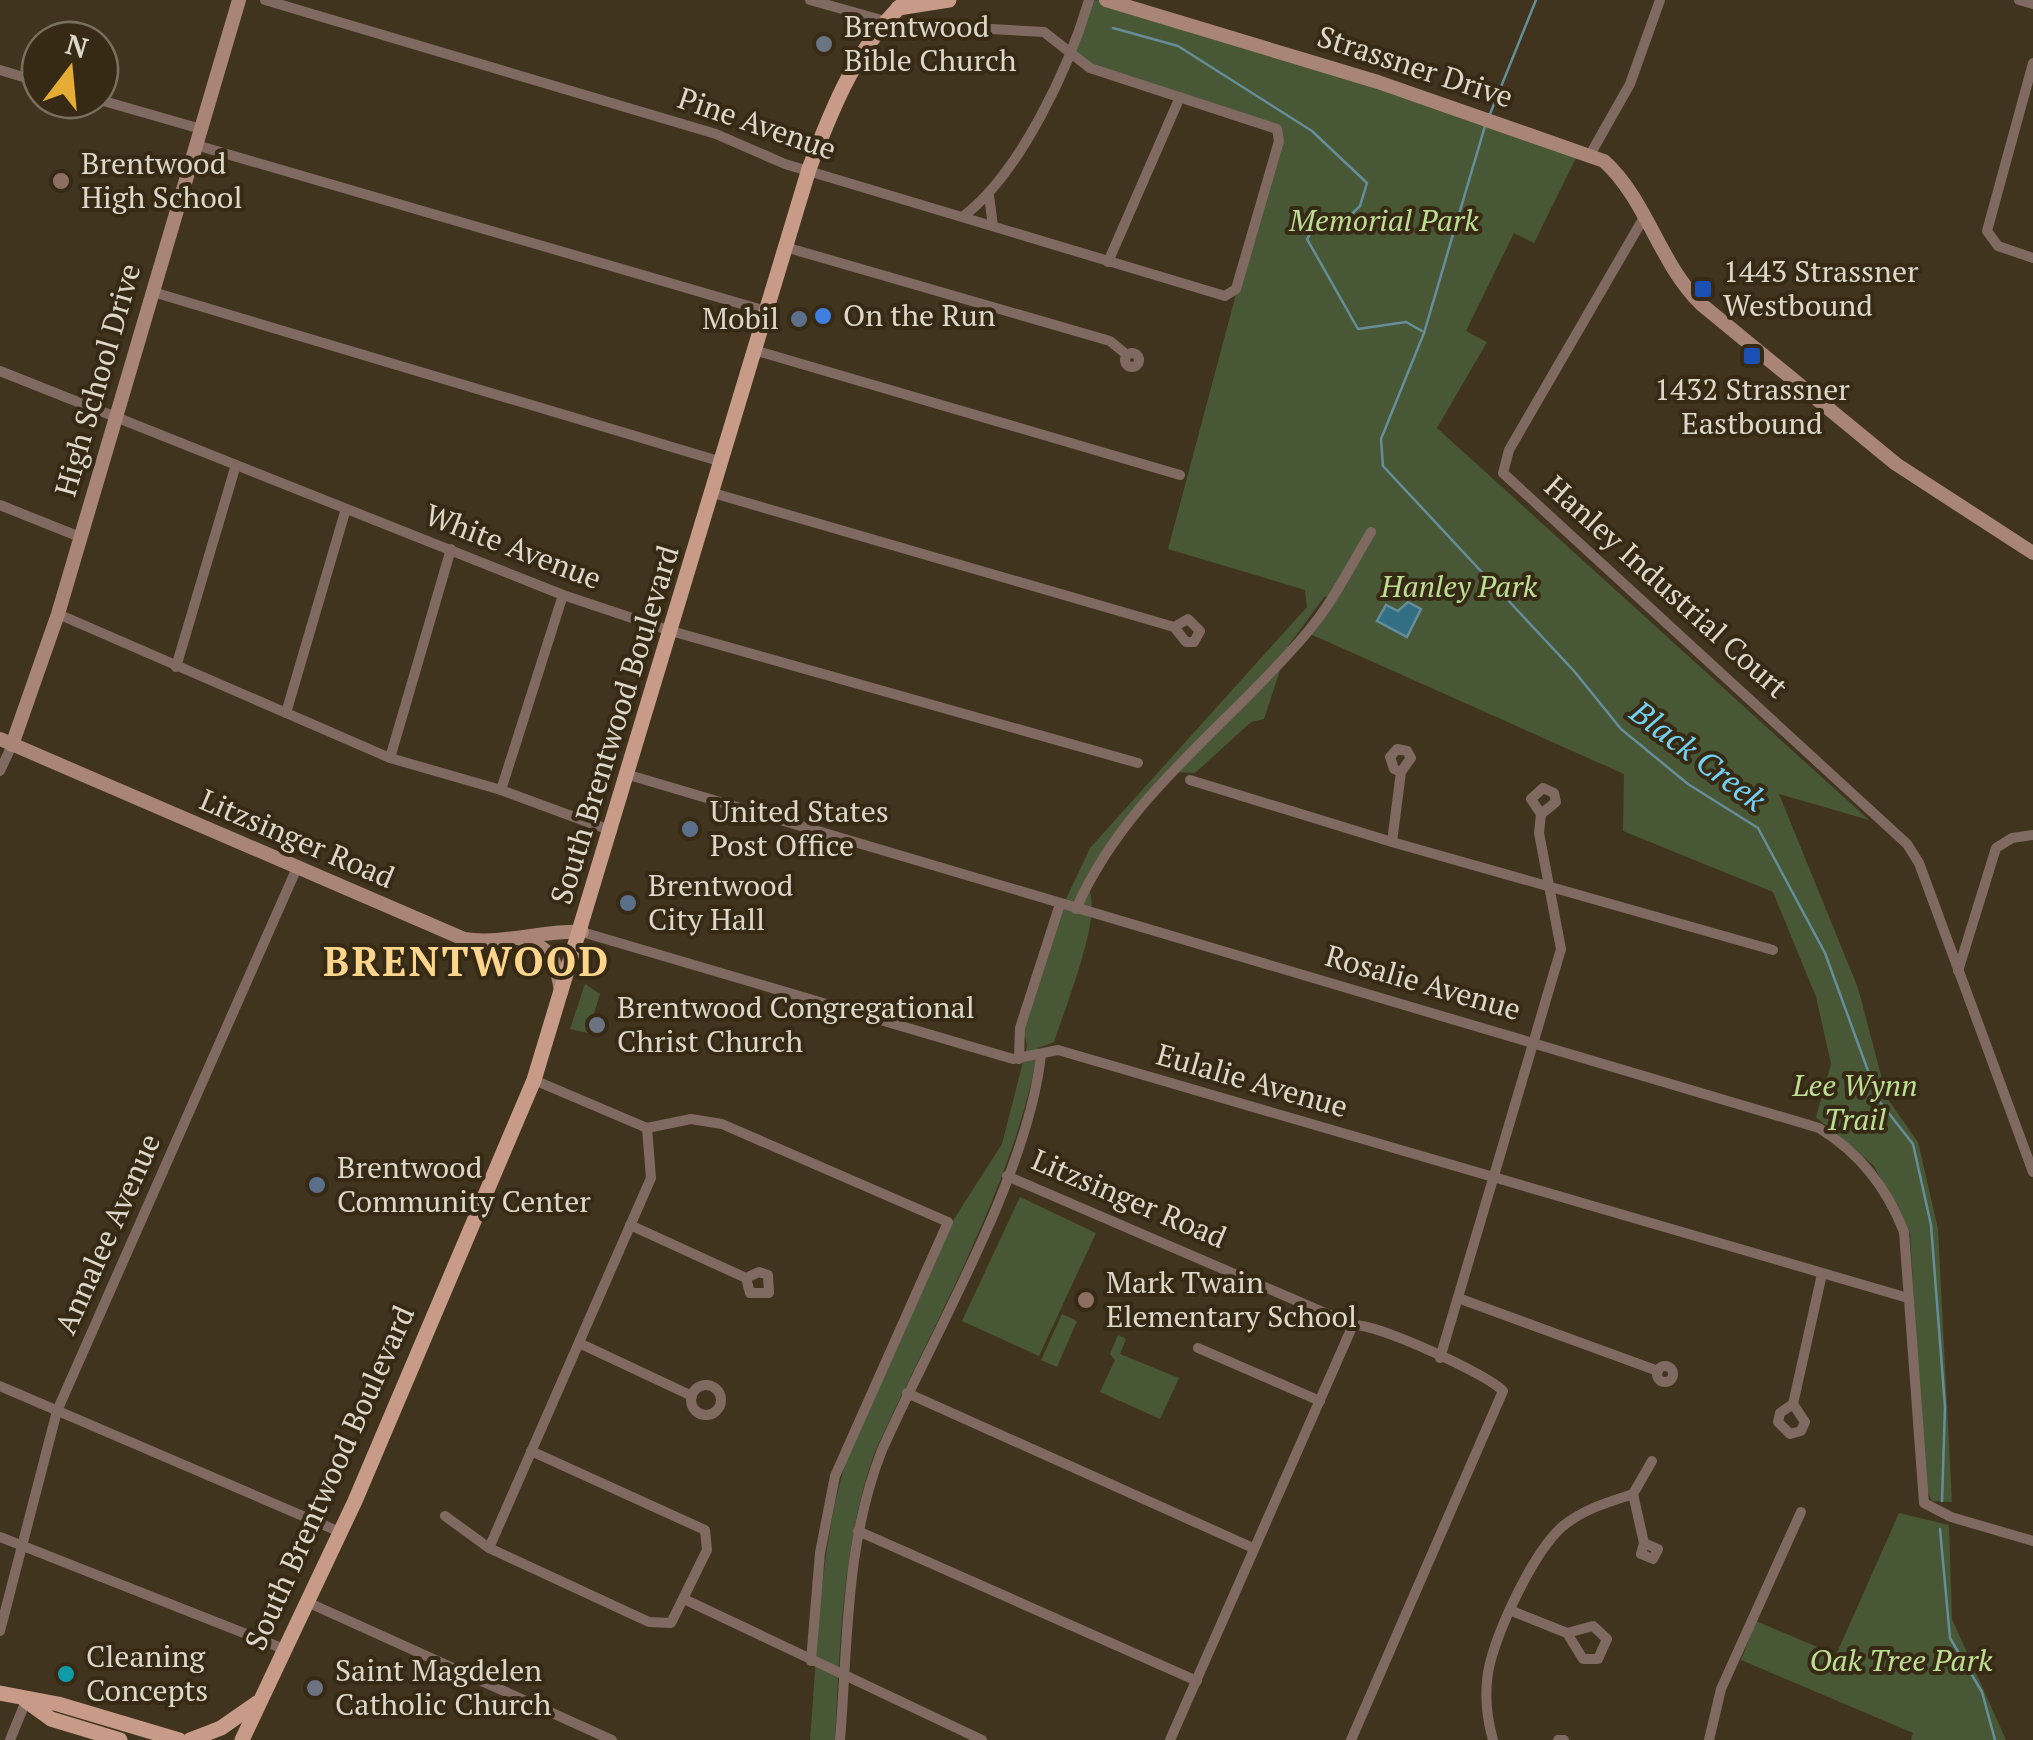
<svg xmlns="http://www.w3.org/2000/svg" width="2033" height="1740" viewBox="0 0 2033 1740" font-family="'PT Serif',serif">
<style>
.green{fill:#485736}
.water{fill:#326f85;stroke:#658e99;stroke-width:2.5}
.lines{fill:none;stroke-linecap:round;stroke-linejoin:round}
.stream{stroke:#658e99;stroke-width:2.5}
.street{stroke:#806960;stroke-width:10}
.secondary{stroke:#a88576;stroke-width:14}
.primary{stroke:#c89b88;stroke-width:15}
.worship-dot{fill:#6b7280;stroke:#362a15;stroke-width:4}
.education-dot{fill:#8d6e63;stroke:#362a15;stroke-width:4}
.transit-dot{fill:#1a4fb4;stroke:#362a15;stroke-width:4}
.shop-dot{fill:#3f7fe0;stroke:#362a15;stroke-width:4}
.service-dot{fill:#5c6f8a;stroke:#362a15;stroke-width:4}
.culture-dot{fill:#0f9aa8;stroke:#362a15;stroke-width:4}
.labels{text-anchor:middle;stroke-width:8;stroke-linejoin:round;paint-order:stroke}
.poi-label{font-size:30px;fill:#ddd6c9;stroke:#362a15;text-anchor:start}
.street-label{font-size:30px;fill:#ddd6c9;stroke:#362a15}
.park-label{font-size:30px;font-style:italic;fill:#bddd95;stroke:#362a15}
.water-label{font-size:32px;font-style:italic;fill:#74d1f4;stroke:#362a15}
.district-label{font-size:40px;font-weight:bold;letter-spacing:2.5px;fill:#fdd58d;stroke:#362a15}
</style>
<rect width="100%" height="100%" fill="#40341f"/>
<g class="green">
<path d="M1089 0 1118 1 1152 10 1576 158 1534 243 1514 233 1466 331 1487 342 1437 428 1869 820 1779 794 1858 988 1887 1098 1918 1142 1938 1229 1952 1502 1932 1501 1925 1486 1910 1234 1874 1166 1816 1117 1831 1064 1816 997 1773 892 1623 831 1624 774 1308 633 1331 598 1325 596 1288 646 1264 719 1251 722 1195 773 1172 772 1112 846 1089 890C1102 918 1064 1011 1054 1042L1038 1048C1017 1180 930 1330 874 1454 842 1546 840 1644 835 1740H810C818 1643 819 1545 849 1451L954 1219 1002 1144 1027 1046 1024 1031 1066 899 1090 848 1307 607 1305 590 1168 549 1279 133 1090 68 1072 56Z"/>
<path d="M585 984 600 994 588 1033 570 1029Z"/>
<path d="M1020 1197 1096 1233 1039 1356 962 1321Z"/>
<path d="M1062 1314 1077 1321 1057 1367 1041 1360Z"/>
<path d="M1118 1335 1126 1339 1120 1354 1179 1378 1160 1419 1100 1392 1115 1360 1110 1354Z"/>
<path d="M1899 1513 1949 1525 1952 1619 2006 1740H1911L1913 1733 1741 1660 1756 1621 1836 1655Z"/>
</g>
<path class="water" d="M1408 602 1421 609 1407 637 1377 621 1386 605 1398 611Z"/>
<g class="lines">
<g class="stream">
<path d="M1113 28 1178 46 1312 131 1367 183 1360 206 1335 230H1313L1307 239 1358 329 1406 322 1422 331"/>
<path d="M1490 114 1536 0"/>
<path d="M1485 126 1424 333 1381 439 1383 466 1574 671 1621 729 1688 784 1758 828 1825 953 1879 1101 1913 1144 1931 1225 1945 1407 1942 1501"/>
<path d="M1940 1529 1950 1638 1982 1692 1995 1740"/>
</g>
<g class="street">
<path d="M265 0 716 134 785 164 1225 296 1236 289 1279 141 1277 129 1090 68 1044 32 938 26 913 34"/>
<path d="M810 0 885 21"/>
<path d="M2019 0 2033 4"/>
<path d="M2033 63 1987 231 1998 246 2033 258"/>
<path d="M0 70 40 82"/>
<path d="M100 100 201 129"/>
<path d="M196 145 766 311"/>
<path d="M1591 153 1630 84 1660 0"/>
<path d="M989 196 993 226"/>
<path d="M965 215C1021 171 1069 68 1089 0"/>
<path d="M1643 219 1509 450 1503 473 1907 844 1919 863 2033 1172"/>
<path d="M785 247 1110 341 1127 355"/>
<path d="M1108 262 1180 97"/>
<path d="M153 292 722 462"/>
<path d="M754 350 1180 475"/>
<circle cx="1132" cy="360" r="7"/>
<path d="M0 371 563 595 671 631 1138 763"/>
<path d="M713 493 1174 627 1188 619 1200 631 1194 642H1186L1174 627"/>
<path d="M0 505 80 537"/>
<path d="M58 614 390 758 501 790 612 831"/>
<path d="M176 667 235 468"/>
<path d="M286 713 345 512"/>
<path d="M390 758 451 549"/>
<path d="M0 771 12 745"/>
<path d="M629 775 1819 1128C1860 1153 1887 1188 1904 1232L1924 1503 1951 1517 2033 1541"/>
<path d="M1190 780 1392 842 1773 950"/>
<path d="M501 790 563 595"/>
<path d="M1392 842 1401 772 1394 769 1390 757 1397 749 1407 751 1411 758 1401 772"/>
<path d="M1076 909C1126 795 1227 727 1305 635 1332 604 1350 567 1371 532"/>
<path d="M582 932 1013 1059 1058 1050 1908 1298"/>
<path d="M1958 971 1996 848 2012 838 2033 835"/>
<path d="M1019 1059 1020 1028 1060 904"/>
<path d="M534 1080 647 1128 691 1119 722 1124 948 1222 835 1476 820 1553 811 1661"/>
<path d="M1007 1176 1353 1325C1376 1323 1487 1374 1503 1391L1351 1740"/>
<path d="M630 1225 746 1278 750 1293H769L768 1275 759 1272 746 1278"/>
<path d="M1458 1298 1658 1371"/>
<path d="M579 1343 692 1396"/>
<path d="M1198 1348 1320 1401"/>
<path d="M1440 1358 1561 949 1539 833 1541 814 1531 799 1543 788 1554 793 1556 802 1541 814"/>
<circle cx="1665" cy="1374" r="8"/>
<circle cx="706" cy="1400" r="15"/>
<path d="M0 1386 340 1532"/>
<path d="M907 1393 1253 1548"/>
<path d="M1793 1404 1780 1413 1778 1422 1790 1434 1801 1431 1805 1422 1793 1404 1822 1274"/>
<path d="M1633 1494 1644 1543 1658 1549 1653 1559 1641 1554 1644 1543"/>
<path d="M445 1516 489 1548 649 1622 671 1623 707 1550 705 1530 531 1451"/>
<path d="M858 1531 1197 1681"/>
<path d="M0 1537 284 1649"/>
<path d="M489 1548 651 1178 647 1128"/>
<path d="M686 1600 982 1740"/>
<path d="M307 1602 612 1740"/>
<path d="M1512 1611 1567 1633 1593 1626 1607 1639 1598 1659H1583L1567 1633"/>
<path d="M0 1631 57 1411 296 870"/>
<path d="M10 1740 26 1701"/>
<path d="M840 1740C848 1641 845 1544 882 1450 932 1337 1029 1174 1041 1054"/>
<path d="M1170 1740 1353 1325"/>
<path d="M1493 1740C1486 1715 1484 1688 1490 1663 1500 1625 1534 1551 1563 1526 1584 1509 1608 1502 1633 1494L1652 1461"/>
<path d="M1558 1740H1564"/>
<path d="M1709 1740 1721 1689 1801 1512"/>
</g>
<g class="secondary">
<path d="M1106 0 1378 82 1604 161C1647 200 1659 263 1701 304L1896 464 2033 553"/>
<path d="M0 739 464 939C504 945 542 930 582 932"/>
<path d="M12 745 58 614 239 0"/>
<path d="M518 938C552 947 556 959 561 992"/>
</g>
<g class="primary">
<path d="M898 8 949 0"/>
<path d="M0 1693 58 1704 179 1740"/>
<path d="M26 1701 51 1719 120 1740"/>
<path d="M190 1740 221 1728 257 1703"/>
<path d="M242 1740 355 1501 534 1080 809 169C833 106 856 47 907 0"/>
</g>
</g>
<g class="worship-dot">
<circle cx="824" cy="44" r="10"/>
<circle cx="597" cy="1025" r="10"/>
<circle cx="315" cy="1688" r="10"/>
</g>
<g class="education-dot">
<circle cx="61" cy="181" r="10"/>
<circle cx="1086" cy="1300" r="10"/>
</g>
<g class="transit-dot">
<rect x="1693" y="279" width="20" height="20" rx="5"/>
<rect x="1742" y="346" width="20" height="20" rx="5"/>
</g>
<circle class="shop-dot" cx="823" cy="316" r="10"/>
<g class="service-dot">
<circle cx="799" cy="319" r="10"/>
<circle cx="690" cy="829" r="10"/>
<circle cx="628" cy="903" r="10"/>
<circle cx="317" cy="1185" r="10"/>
</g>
<circle class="culture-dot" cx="66" cy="1674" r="10"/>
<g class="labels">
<g class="poi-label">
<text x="844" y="37">Brentwood<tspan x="844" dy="34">Bible Church</tspan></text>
<text x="81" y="174">Brentwood<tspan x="81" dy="34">High School</tspan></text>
<text x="1723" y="282">1443 Strassner<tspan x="1723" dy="34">Westbound</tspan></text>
<text x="843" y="326">On the Run</text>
<text x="779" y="329" text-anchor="end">Mobil</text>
<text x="1752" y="400" text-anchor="middle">1432 Strassner<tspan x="1752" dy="34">Eastbound</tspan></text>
<text x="710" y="822">United States<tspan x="710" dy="34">Post Office</tspan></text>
<text x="648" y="896">Brentwood<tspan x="648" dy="34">City Hall</tspan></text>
<text x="617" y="1018">Brentwood Congregational<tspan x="617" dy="34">Christ Church</tspan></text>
<text x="337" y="1178">Brentwood<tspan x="337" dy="34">Community Center</tspan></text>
<text x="1106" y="1293">Mark Twain<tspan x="1106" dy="34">Elementary School</tspan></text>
<text x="86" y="1667">Cleaning<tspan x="86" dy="34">Concepts</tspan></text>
<text x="335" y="1681">Saint Magdelen<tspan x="335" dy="34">Catholic Church</tspan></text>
</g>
<g class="street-label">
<text transform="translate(1415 67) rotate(18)" y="10">Strassner Drive</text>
<text transform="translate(757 124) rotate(19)" y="10">Pine Avenue</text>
<text transform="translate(98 380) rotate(-74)" y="10">High School Drive</text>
<text transform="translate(513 547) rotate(21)" y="10">White Avenue</text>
<text transform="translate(1666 587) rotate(42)" y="10">Hanley Industrial Court</text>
<text transform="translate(615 725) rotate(-73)" y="10">South Brentwood Boulevard</text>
<text transform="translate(297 839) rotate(23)" y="10">Litzsinger Road</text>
<text transform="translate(1423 983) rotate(16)" y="10">Rosalie Avenue</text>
<text transform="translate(1252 1081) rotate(16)" y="10">Eulalie Avenue</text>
<text transform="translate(1129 1199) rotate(23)" y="10">Litzsinger Road</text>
<text transform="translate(108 1234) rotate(-66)" y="10">Annalee Avenue</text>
<text transform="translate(330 1478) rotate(-66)" y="10">South Brentwood Boulevard</text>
</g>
<g class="park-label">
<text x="1384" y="231">Memorial Park</text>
<text x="1459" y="597">Hanley Park</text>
<text x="1855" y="1096">Lee Wynn<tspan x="1855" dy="34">Trail</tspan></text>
<text x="1901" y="1671">Oak Tree Park</text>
</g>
<g class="water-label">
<text transform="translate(1698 756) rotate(37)" y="11">Black Creek</text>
</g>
<g class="district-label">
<text x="467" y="976">BRENTWOOD</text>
</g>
</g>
<g transform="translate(70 70) rotate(16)"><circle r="48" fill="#362a15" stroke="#796f5d" stroke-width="2.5"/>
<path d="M0-8L18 38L0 25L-18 38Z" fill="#e5ad36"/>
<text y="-15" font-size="28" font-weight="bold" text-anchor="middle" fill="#ddd6c9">N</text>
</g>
</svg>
